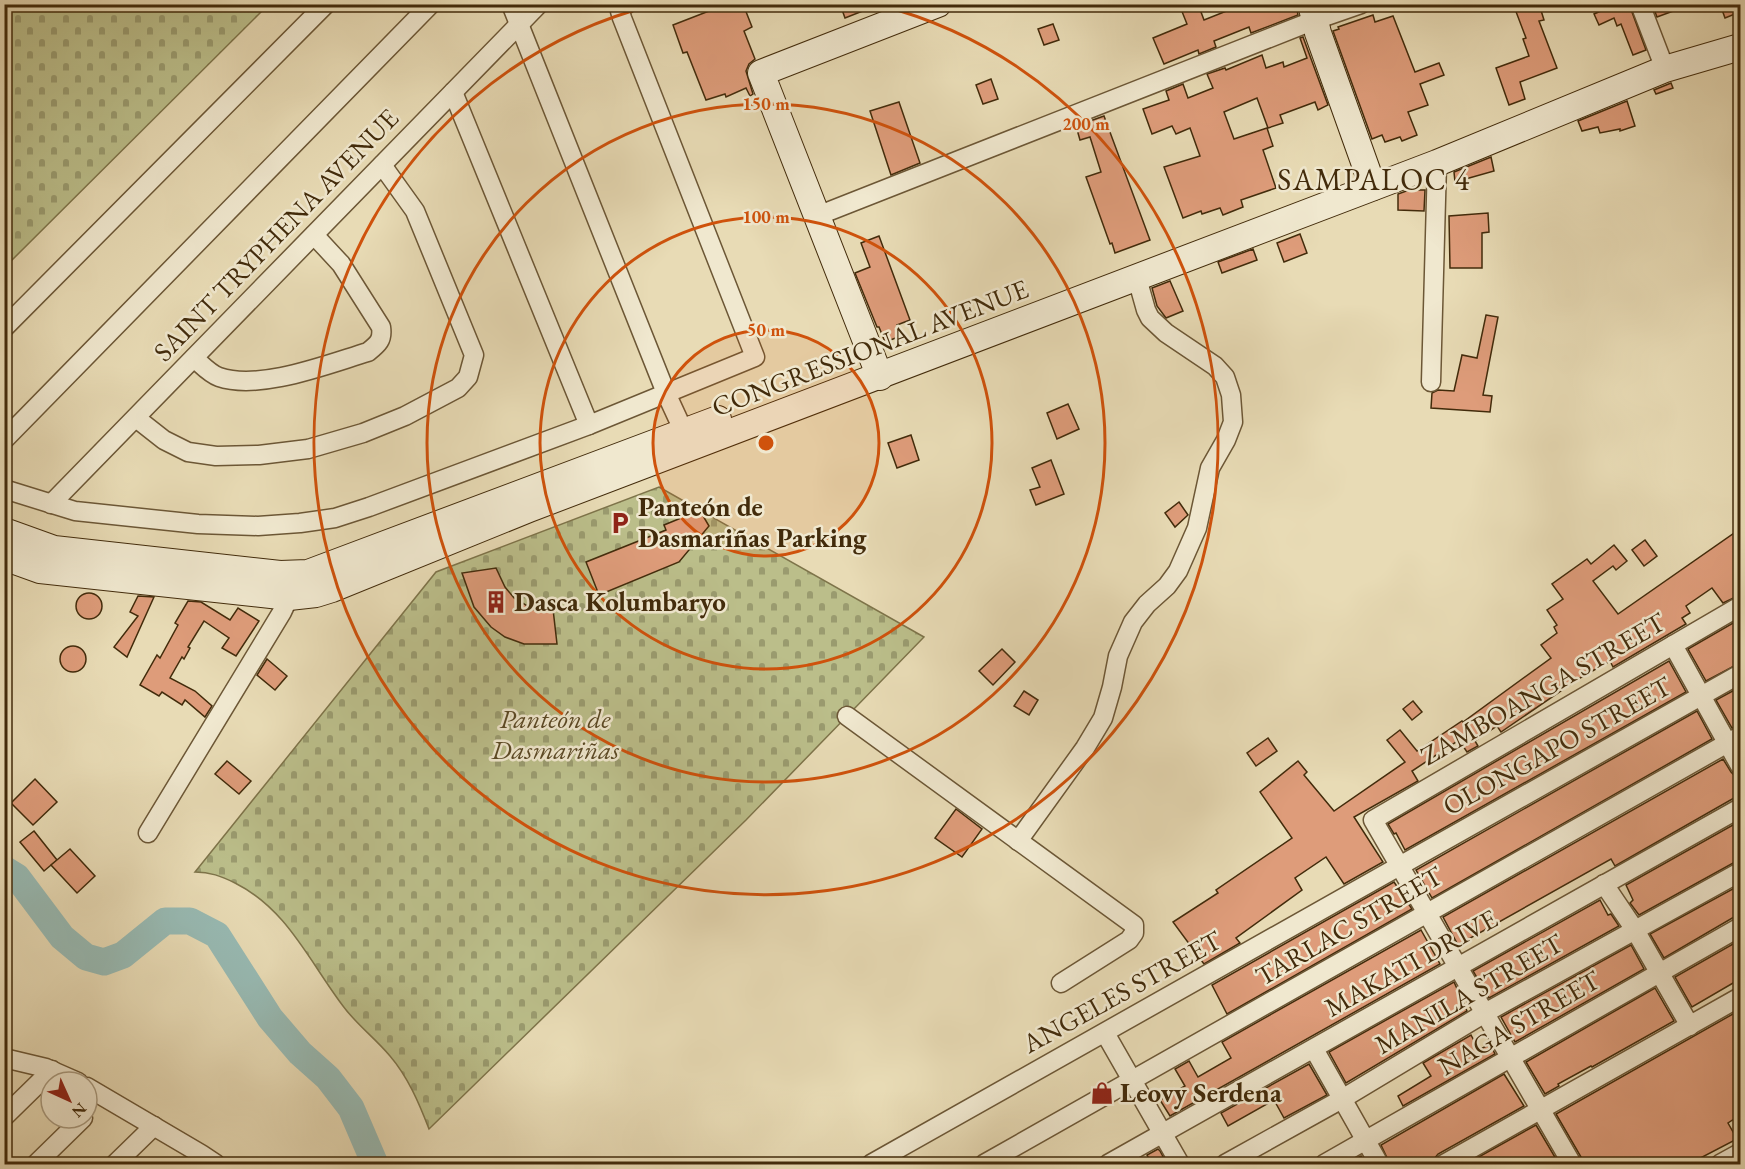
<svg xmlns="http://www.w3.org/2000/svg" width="1745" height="1169" viewBox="0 0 1745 1169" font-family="'EB Garamond',serif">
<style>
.cemetery{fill:url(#cemetery-stones);stroke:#7e744a;stroke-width:1.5}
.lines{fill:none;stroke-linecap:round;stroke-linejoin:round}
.river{stroke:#98bab3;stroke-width:27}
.building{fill:#de9c7a;stroke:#422b0b;stroke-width:1.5}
.street-casing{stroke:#6c5736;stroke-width:21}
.secondary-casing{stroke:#422b0b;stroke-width:28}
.street{stroke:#f0e8cf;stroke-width:18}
.secondary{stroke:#f0e8cf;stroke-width:26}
.ring{fill:none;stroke:#cf520c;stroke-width:3}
.labels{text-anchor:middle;stroke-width:5;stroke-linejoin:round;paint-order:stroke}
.street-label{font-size:27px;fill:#422b0b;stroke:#f0e8cf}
.poi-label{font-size:27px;font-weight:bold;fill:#422b0b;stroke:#f0e8cf;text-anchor:start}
.park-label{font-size:27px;font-style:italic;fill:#5a4824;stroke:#f0e8cf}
.quarter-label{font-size:30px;letter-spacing:1.5px;fill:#422b0b;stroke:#f0e8cf}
.centre{fill:#cf520c;stroke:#f0e8cf;stroke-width:3}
.ring-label{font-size:18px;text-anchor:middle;font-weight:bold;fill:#cf520c;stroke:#f0e8cf;stroke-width:5;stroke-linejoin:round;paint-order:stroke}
</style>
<defs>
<pattern id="cemetery-stones" width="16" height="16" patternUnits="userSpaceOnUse" patternTransform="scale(1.5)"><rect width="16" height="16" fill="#bbbe8a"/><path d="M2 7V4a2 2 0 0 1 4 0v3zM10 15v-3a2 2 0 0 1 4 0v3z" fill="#9a9b6f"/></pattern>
</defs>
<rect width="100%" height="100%" fill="#e8dbb5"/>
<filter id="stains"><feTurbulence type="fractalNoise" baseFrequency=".00333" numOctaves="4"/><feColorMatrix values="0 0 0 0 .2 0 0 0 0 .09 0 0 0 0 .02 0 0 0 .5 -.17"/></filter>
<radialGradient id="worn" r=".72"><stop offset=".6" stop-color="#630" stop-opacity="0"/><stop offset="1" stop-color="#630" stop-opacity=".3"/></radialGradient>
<g class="cemetery">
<path d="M5 4H268V5L5 267Z"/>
<path d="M659 487 924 637 746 820 429 1129C419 1103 408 1077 390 1056 375 1038 356 1024 343 1006 309 961 287 909 235 883 221 876 210 872 195 872L436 572Z"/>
</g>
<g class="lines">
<path class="river" d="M4 869 17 877 62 937 86 957 104 962 123 955 165 921H190L217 935 270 1018 300 1053 328 1078 351 1108 375 1164"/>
</g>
<g class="building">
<path d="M727 4H743L752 27 744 31 755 59 749 64 746 71 753 94 750 96 746 88 726 97 725 94 706 100 687 52 683 53 673 25Z"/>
<path d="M840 4H878V5L845 18Z"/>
<path d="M1179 4H1198L1204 20 1244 4H1296L1298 15 1251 33 1249 27 1214 41 1216 47 1199 54 1198 50 1164 64 1153 38 1187 24Z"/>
<path d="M1527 4H1539L1544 20 1539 21 1557 68 1520 82 1525 99 1509 105 1496 68 1529 56 1523 39 1526 38 1515 9Z"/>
<path d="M1609 4H1629L1646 50 1633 55 1621 24 1617 26 1614 18 1599 25 1594 14 1610 7Z"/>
<path d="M1652 4H1687V6L1657 17Z"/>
<path d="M1720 4H1740V12L1725 18Z"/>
<path d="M1373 15 1375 22 1393 16 1415 72 1439 63 1444 75 1420 84 1428 105 1408 112 1417 135 1402 141 1400 137 1385 142 1382 135 1372 139 1333 31 1339 29 1338 27Z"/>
<path d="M1053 24 1059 40 1044 45 1038 29Z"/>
<path d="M1303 37 1328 105 1318 110 1315 102 1280 115 1283 123 1268 128 1257 98 1224 112 1234 139 1267 128 1273 146 1263 150 1276 188 1241 200 1243 207 1223 215 1220 208 1202 214 1201 211 1183 218 1164 167 1200 156 1190 128 1176 134 1172 126 1152 134 1143 109 1169 100 1166 91 1183 84 1188 98 1213 88 1207 74 1225 68 1226 70 1262 55 1266 68 1283 62 1284 67 1307 58 1300 38Z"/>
<path d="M991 79 998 99 983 104 976 85Z"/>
<path d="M1671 83 1673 88 1656 94 1654 90Z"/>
<path d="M1627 101 1635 126 1620 131V129L1600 133 1598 127 1582 131 1578 121Z"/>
<path d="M899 102 920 163 891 175 870 111Z"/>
<path d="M1104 116 1150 240 1115 253 1112 243 1110 244 1086 177 1101 172 1090 137 1080 140 1076 126Z"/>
<path d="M1491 157 1494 171 1455 182 1454 172Z"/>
<path d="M1409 190H1425L1424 211 1398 210V194Z"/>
<path d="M1488 213 1489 232 1482 233V268H1450L1449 216Z"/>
<path d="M1300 234 1307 253 1284 262 1277 243Z"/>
<path d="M879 236 910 320 897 325 901 336 885 342 879 327H877L855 273 870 267 861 243Z"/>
<path d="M1253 249 1257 260 1222 273 1218 262Z"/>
<path d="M1170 281 1183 311 1166 318 1157 306 1152 288Z"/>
<path d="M1486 315 1498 317 1483 395 1492 396 1490 412 1431 408 1432 393 1438 390 1454 391 1462 355 1477 358Z"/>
<path d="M1068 404 1079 429 1057 439 1047 413Z"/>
<path d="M911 435 919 460 897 468 888 443Z"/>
<path d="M1051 460 1064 494 1036 505 1030 490 1040 487 1032 468Z"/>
<path d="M1179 502 1188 515 1175 527 1165 513Z"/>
<path d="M698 511 702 514 709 526 679 562 599 595 586 562 666 530 664 525Z"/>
<path d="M1740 529V595L1723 603 1712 588 1686 606 1690 613 1682 618 1686 624 1613 667 1610 661 1580 678 1501 732 1497 726 1475 741 1478 746 1467 752 1459 740 1412 771 1418 781 1354 817 1383 862 1344 884 1326 857 1295 878 1302 890 1236 938 1240 943 1204 964 1173 922 1218 893 1216 890 1292 838 1260 792 1298 761 1307 772 1304 775 1334 811 1405 762 1387 740 1400 730 1417 751 1462 721 1463 722 1551 658 1541 645 1557 633 1554 627 1557 625 1547 610 1563 599 1552 584 1587 559 1591 564 1614 545 1627 561 1616 570 1613 566 1593 581 1618 614Z"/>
<path d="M1645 540 1657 556 1644 566 1632 550Z"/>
<path d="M496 568 505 587 514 598 534 610 553 609 557 644H524L505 637 491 627 474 607 462 573Z"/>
<circle cx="89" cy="606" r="13"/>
<path d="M138 596 154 597 127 657 114 647 138 616 130 612Z"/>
<path d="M188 601 201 602 230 620 238 608 259 621 236 656 222 648 229 638 204 621 188 647 190 648 184 659 182 657 170 678 195 691 212 706 205 717 185 700 182 705 162 692 159 696 140 685 157 655 160 658 178 625 175 623Z"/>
<path d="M1740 619V663L1706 681 1688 649Z"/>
<circle cx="73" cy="659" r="13"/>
<path d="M1002 649 1015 662 993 685 979 671Z"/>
<path d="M267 659 287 676 275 690 257 675Z"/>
<path d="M1669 661 1686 692 1405 850 1396 833 1394 834 1388 824Z"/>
<path d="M1740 687V725L1732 728 1716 700Z"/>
<path d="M1024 691 1038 700 1029 715 1014 706Z"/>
<path d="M1413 701 1422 712 1412 720 1403 709Z"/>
<path d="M1697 711 1712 739 1432 898 1416 870Z"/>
<path d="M1268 738 1277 751 1256 766 1247 753Z"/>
<path d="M1723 759 1731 772 1735 776 1740 777V797L1734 798 1615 866 1611 859 1458 945 1443 917Z"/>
<path d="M227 761 251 781 239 794 215 774Z"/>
<path d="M35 779 57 802 33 825 11 803Z"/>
<path d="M956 809 982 829 962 857 935 838Z"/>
<path d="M1740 821V861L1735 862 1639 915 1630 903 1633 900 1626 885Z"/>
<path d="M34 831 57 860 44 871 20 842Z"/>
<path d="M70 849 95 876 77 893 51 865Z"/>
<path d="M1394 882 1412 909 1227 1014 1212 985Z"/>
<path d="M1740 885V916L1734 917 1664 958 1650 934Z"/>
<path d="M1600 900 1608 915 1611 914 1619 926 1489 998 1473 971Z"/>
<path d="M1421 930 1440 964 1170 1116 1160 1100 1185 1086 1175 1069 1189 1061 1198 1077 1231 1058 1222 1042Z"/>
<path d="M1740 940V979L1692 1007 1675 977Z"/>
<path d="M1631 945 1644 969 1515 1042 1501 1017Z"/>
<path d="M1454 982 1467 1011 1346 1083 1329 1052Z"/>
<path d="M1655 988 1674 1021 1592 1067 1591 1066 1558 1084 1559 1086 1545 1094 1526 1062Z"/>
<path d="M1740 1010V1115L1728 1123 1737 1139 1689 1164H1585L1556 1114Z"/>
<path d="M1471 1035 1479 1050 1490 1044 1495 1054 1403 1106 1398 1096 1431 1076 1423 1063Z"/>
<path d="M1309 1064 1327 1095 1284 1118 1274 1100 1228 1126 1221 1113Z"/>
<path d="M1504 1074 1524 1106 1438 1154 1434 1159 1433 1164H1390L1381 1145Z"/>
<path d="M1536 1125 1559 1164H1466Z"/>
<path d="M1158 1149 1160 1151 1167 1164H1152L1147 1155Z"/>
<path d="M1361 1156 1366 1164H1346Z"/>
</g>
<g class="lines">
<g class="street-casing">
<g id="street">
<path d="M511 4 666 393 684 432"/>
<path d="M1640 4 1665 69"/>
<path d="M453 92 589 425"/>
<path d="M817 216 1315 20 1361 4"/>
<path d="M4 328 326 4"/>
<path d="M194 358C201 364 210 374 219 377 260 391 328 364 368 352 378 344 383 340 381 327L341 264 314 235"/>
<path d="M1431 382 1437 163"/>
<path d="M136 418 164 440 188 452 216 456 259 455 308 449 363 433 405 416 458 388 468 377 474 355 415 211 382 165"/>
<path d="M4 440 431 4"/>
<path d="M4 489 75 511 198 524 258 526 300 523 335 518 369 507 589 425 755 357 622 18 620 11 623 6 627 4"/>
<path d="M51 504 539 4"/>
<path d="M1673 645 1740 766"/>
<path d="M847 716 1134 925V933L1129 940 1061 983"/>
<path d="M148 833 282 612 289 597 291 586"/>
<path d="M1018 841 1085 748 1103 718 1112 687 1118 656 1133 622 1147 604 1167 586 1178 571 1197 528 1210 468 1226 440 1233 422 1231 395 1225 377 1215 366 1166 333 1150 318 1146 310 1137 278"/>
<path d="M1604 884 1635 930 1690 1026"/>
<path d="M1105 1033 1180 1164"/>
<path d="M1314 1049 1379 1164"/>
<path d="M4 1058 46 1068 78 1082"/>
<path d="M87 1087 201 1154 216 1164"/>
<path d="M4 1117 52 1070"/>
<path d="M36 1164 83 1118"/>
<path d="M115 1164 154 1126"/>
<path d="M871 1164 1740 674"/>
<path d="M984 1164 1740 736"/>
<path d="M1108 1164 1740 808"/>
<path d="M1225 1164 1342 1099 1485 1013 1740 872"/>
<path d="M1324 1164 1740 927"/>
<path d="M1444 1164 1740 997"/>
<path d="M1572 1164 1373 820 1740 606"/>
<path d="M1720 1164 1740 1153"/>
</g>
</g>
<g class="secondary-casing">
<g id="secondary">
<path d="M1311 4 1318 33 1373 187"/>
<path d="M880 377 761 73 938 4"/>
<path d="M4 531 54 549 280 574 308 573 718 419"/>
<path d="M4 557 40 570 289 597 316 594 332 589 529 509 1437 163 1665 69 1740 47"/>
</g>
</g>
<use href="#street" class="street"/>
<use href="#secondary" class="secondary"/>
</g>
<circle cx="766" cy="443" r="113" fill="#cf520c" fill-opacity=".12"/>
<g class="ring">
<circle cx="766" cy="443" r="113"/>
<circle cx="766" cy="443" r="226"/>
<circle cx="766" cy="443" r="339"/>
<path d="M879 5A452 452 0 1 1 653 5"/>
</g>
<defs>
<g id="parking-bare" transform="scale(1.8)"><path d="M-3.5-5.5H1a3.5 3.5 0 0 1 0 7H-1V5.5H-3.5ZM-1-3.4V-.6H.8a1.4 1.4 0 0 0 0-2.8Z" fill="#8f2418" stroke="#f0e8cf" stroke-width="2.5" paint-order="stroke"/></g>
<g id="building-bare" transform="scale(1.8)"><path d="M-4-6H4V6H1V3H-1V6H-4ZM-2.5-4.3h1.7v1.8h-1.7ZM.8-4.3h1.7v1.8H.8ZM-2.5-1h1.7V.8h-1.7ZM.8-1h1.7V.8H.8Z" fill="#8f2418" stroke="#f0e8cf" stroke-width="2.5" paint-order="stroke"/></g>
<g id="shop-bare" transform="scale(1.8)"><path d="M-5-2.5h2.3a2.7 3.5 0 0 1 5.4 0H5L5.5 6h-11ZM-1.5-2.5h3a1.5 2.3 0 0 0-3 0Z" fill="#8f2418" stroke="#f0e8cf" stroke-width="2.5" paint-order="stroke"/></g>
</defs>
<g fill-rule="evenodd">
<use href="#parking-bare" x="620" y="523"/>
<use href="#building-bare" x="496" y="602"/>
<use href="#shop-bare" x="1102" y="1093"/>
</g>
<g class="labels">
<g class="street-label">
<text transform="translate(276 235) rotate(-46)" y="9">SAINT TRYPHENA AVENUE</text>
<text transform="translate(870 348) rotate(-21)" y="9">CONGRESSIONAL AVENUE</text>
<text transform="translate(1543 689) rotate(-30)" y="9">ZAMBOANGA STREET</text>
<text transform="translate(1557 746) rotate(-29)" y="9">OLONGAPO STREET</text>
<text transform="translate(1349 926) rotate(-30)" y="9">TARLAC STREET</text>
<text transform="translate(1411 963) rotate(-29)" y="9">MAKATI DRIVE</text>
<text transform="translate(1122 992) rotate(-29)" y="9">ANGELES STREET</text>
<text transform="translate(1469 994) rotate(-30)" y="9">MANILA STREET</text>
<text transform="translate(1519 1023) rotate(-30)" y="9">NAGA STREET</text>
</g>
<g class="poi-label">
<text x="638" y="516">Panteón de<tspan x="638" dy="31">Dasmariñas Parking</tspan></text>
<text x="514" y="611">Dasca Kolumbaryo</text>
<text x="1120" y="1102">Leovy Serdena</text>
</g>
<g class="park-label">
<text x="555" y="728">Panteón de<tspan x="555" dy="31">Dasmariñas</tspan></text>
</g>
<g class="quarter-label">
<text x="1374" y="190">SAMPALOC 4</text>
</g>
</g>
<circle cx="766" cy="443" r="9" class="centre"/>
<g class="ring-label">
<text x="766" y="110">150 m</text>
<text x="1086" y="130">200 m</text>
<text x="766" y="223">100 m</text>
<text x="766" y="336">50 m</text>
</g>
<rect width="1745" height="1169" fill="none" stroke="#e8dbb5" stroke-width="24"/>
<rect x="6" y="6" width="1733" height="1157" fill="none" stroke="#422b0b" stroke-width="3"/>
<rect x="12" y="12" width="1721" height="1145" fill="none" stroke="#422b0b" stroke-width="1.5"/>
<g transform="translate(69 1100) rotate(135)"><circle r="28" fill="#f0e8cf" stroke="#aa9c81" stroke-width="1.5"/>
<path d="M0-4.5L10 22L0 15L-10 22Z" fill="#8f2418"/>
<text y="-9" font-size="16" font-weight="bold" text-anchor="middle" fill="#422b0b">N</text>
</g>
<rect width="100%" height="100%" filter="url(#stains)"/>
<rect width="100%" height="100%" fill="url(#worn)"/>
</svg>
